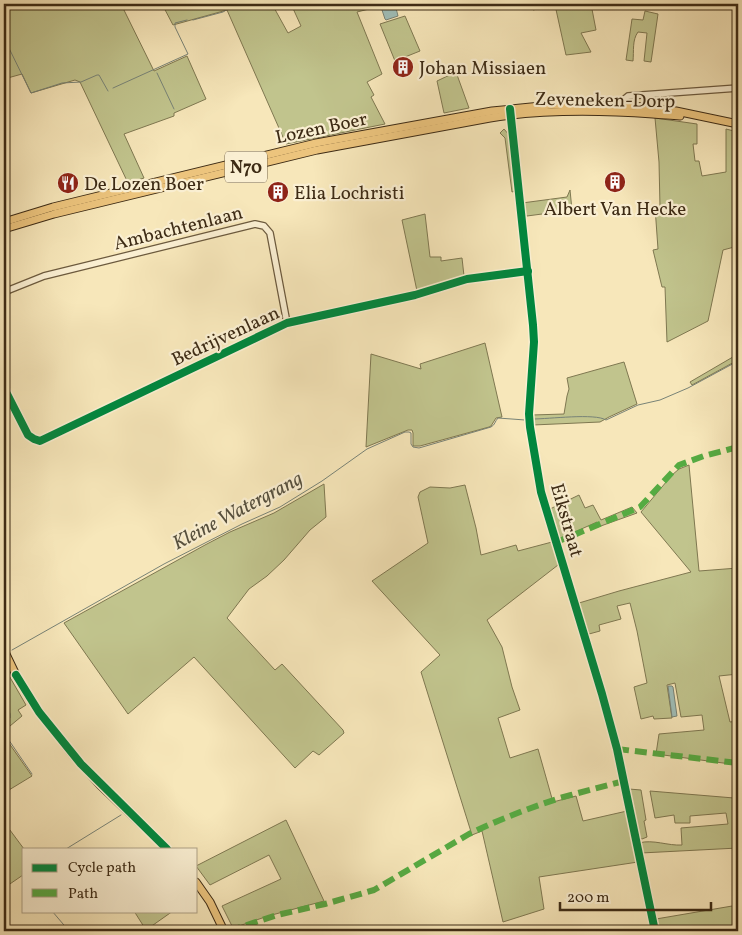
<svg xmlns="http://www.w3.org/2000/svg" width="742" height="935" viewBox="0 0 742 935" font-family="Vollkorn,serif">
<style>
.green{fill:#c1c48d;stroke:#7f7851}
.water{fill:#9fbeb8;stroke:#788377}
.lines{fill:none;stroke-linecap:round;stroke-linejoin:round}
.stream{stroke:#788377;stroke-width:1}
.minor-casing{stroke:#6c5a3e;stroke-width:8}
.major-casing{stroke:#3d2b15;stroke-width:9}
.minor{stroke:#faefd2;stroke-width:5.5}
.major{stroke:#ecc47d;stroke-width:7}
.quiet{stroke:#55ab42;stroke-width:6;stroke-dasharray:12 6;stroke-linecap:butt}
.cycleway-casing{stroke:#faefd2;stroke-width:11}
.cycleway{stroke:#00873e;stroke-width:8}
.labels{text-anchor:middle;stroke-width:4.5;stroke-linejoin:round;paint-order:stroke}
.shield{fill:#faefd2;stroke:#76664e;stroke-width:1}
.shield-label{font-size:18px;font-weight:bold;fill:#3d2b15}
.poi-label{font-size:19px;fill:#3d2b15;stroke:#faefd2;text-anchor:start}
.street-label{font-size:19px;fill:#3d2b15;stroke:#faefd2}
.water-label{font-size:20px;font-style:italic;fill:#56503e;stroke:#faefd2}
</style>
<rect width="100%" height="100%" fill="#f7e7ba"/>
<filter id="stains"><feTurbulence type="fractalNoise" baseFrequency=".004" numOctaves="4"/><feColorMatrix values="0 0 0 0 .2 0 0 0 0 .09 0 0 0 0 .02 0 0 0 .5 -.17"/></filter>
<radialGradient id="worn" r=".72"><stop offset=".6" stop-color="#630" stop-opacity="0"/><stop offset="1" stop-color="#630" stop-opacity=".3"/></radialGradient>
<g class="green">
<path d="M4 4H121L154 71 187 56 206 99 174 113V116L124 134 144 178 128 183 80 82 75 80 31 93 22 74 4 79Z"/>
<path d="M162 4H272L288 33 301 26 291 4H382L373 5V8L357 12 382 74 367 82 374 95 371 97 385 124 286 144 227 10 173 25Z"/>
<path d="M531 4H591L596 30 581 33 591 52 566 55 555 5 533 10Z"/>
<path d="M645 11 658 14 651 62 644 61 647 33 638 32C632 40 634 51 633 61L626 60 632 19 643 20Z"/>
<path d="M405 16 420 51 395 61 380 24Z"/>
<path d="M456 72 469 108 444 113 437 81Z"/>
<path d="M655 118 697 124V144H693L695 161H699L702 176 726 172V129L738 132V246L723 250 708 321 667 342 665 287H662L653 250 658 249 655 207H660L659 162Z"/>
<path d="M504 129 510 136 515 191 512 192 505 138 500 133Z"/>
<path d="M570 190 572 210 527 216 525 215 523 213 522 203 567 197Z"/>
<path d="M425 214 430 257H441V261L462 258 464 276 417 291 402 220Z"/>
<path d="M485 343 502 417 496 418 491 426 489 427 420 446H413V433L412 430H408L366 447 371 354 421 369 420 364Z"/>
<path d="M738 354V360L692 385 690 382Z"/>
<path d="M624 362 637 404 609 417 600 422 533 425 532 415 564 414 567 396 569 389 567 378Z"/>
<path d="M689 465 699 571 738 568V674L719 676 730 722 738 721V765L656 754 659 734 704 730 702 715 681 717 675 683 667 685 672 718 654 719 653 716 641 719 634 687 647 683 637 631 630 603 617 606 621 619 599 625 600 631 589 634 579 603 619 591 691 572 641 512 672 475 679 469Z"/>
<path d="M324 484 326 517 310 530 284 560 267 576 249 589 227 618 275 670 282 664 343 730 344 733 319 755 313 751 295 768 194 657 128 714 64 623 205 545 230 532 274 513Z"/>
<path d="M465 485 476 528 481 555 516 545 518 551 552 542 558 565 487 620 502 647 512 687 520 710 498 718 510 758 538 749 553 802 576 796 583 821 627 811 638 862 539 877 544 909 503 922 482 831 472 835 421 672 440 655 372 581 428 543 418 497 420 492 430 487 450 488Z"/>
<path d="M579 495 585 508 593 505 601 520 632 507 637 513 598 527 597 522 559 539 550 509Z"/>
<path d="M4 667 26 705 18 710 22 716 4 731V719L6 717 4 710Z"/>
<path d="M4 736 32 776 4 793Z"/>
<path d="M629 789 641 790 646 820 644 821 647 837 642 839 638 837Z"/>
<path d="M650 791 734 798V804H738V848L641 853 639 843C653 839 668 846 682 845L681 828 728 824 726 813 690 816V823H675L674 815 655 818Z"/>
<path d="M286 820 324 901 268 916 233 928 222 906 281 879 269 855 210 885 196 866Z"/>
<path d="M4 822 24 849V876L23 875 4 888Z"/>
<path d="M738 905V931H658L656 919Z"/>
<path d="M134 911H173L146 930Z"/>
</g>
<g class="water">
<path d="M392 7 396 8 398 16 386 20 385 19 382 10 383 9Z"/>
<path d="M668 686H672L673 687 677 716 672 717Z"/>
</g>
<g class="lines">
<g class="stream">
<path d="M193 20 223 12 228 9 226 4"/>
<path d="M4 38 31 93 62 83 81 82 97 75H99L108 91"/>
<path d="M157 73 174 109"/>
<path d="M113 88 188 54 175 27V23L187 20"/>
<path d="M533 419C549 419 595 413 606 420L638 405 660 400 688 388 738 361"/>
<path d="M12 650 164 564 242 524 280 507 322 481 367 449 405 432H409L411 433V444L413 447 419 448 491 427C495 425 495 421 498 418L525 420"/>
<path d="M4 693 10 714V718L4 722"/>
<path d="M4 733 32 774"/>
<path d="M66 849 121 815"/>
<path d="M52 911 69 931"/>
</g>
<g class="minor-casing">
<g id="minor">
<path d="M621 108 622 101 628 96 738 88"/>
<path d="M510 113 533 325 534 342 529 414 530 427 541 492 602 694 617 749 655 931"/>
<path d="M4 292 44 276 255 224 264 226 270 233 287 323"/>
<path d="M4 388 28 435 34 439 40 441 287 323 415 295 467 279 528 271"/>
</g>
</g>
<g class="major-casing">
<g id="major">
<path d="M4 222 53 207 316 143 492 111 551 105H577L633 106 676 111 738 124"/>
<path d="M4 229 54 214 317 150 490 118C544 109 599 110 653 114 662 115 671 115 680 116"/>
<path d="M4 650 16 675 32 702 72 754 100 785 167 849"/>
<path d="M196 882 210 902 224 931"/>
</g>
</g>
<use href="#minor" class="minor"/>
<use href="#major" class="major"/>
<g class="quiet">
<path d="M556 542 569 537 640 507 679 465 704 456 738 447"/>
<path d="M617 749 738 763"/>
<path d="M229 931 277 915 325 904 374 890 469 834C498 820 529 808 560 798 581 792 602 787 624 781"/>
</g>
<g class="cycleway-casing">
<g id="cycleway">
<path d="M510 109 533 325 534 342 529 414 530 427 541 492 602 694 617 749 655 931"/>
<path d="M4 388 28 435 34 439 40 441 287 323 415 295 467 279 528 271"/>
<path d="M16 675 39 712 81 764 167 849"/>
</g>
</g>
<use href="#cycleway" class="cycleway"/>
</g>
<defs>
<g id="building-disc" transform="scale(1.125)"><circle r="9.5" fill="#8f2418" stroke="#faefd2"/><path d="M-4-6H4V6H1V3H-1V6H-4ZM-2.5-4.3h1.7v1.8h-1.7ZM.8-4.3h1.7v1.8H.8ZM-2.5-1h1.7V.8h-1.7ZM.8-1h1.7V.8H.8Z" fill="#fff"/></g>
<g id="restaurant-disc" transform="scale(1.125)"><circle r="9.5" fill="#8f2418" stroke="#faefd2"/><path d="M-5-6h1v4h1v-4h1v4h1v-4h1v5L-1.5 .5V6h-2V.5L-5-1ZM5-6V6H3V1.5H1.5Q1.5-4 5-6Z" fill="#fff"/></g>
</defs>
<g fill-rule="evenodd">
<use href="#building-disc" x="403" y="67"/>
<use href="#building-disc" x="615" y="182"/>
<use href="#restaurant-disc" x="68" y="183"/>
<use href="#building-disc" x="278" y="192"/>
</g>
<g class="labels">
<rect class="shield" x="225" y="151.5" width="42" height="31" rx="4"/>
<g class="shield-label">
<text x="246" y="173">N70</text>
</g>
<g class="poi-label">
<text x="419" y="74">Johan Missiaen</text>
<text x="84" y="190">De Lozen Boer</text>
<text x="294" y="199">Elia Lochristi</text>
<text x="615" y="215" text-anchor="middle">Albert Van Hecke</text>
</g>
<g class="street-label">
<text transform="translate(605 99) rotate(1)" y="7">Zeveneken-Dorp</text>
<text transform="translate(321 127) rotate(-12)" y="7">Lozen Boer</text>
<text transform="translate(178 227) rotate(-14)" y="7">Ambachtenlaan</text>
<text transform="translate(225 335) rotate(-25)" y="7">Bedrijvenlaan</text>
<text transform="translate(568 520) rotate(74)" y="7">Eikstraat</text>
</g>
<g class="water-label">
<text transform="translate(237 510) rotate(-28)" y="7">Kleine Watergrang</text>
</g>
</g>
<rect width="742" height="935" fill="none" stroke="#f7e7ba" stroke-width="20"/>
<rect x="5" y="5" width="732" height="925" fill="none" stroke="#3d2b15" stroke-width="2.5"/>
<rect x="10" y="10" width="722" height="915" fill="none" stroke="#3d2b15"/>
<rect x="22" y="848" width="175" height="65" fill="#faefd2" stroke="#aea186"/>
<rect x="32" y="864" width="25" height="8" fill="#00873e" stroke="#aea186"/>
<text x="68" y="872" font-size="15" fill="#3d2b15">Cycle path</text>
<rect x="32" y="889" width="25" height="8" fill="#55ab42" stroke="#aea186"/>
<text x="68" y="898" font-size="15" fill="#3d2b15">Path</text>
<path d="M560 902v8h151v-8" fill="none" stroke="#3d2b15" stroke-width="2.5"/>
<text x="567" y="902" font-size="15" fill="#3d2b15" stroke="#faefd2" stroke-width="4" paint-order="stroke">200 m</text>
<rect width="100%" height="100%" filter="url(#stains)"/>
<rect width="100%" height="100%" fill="url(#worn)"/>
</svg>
